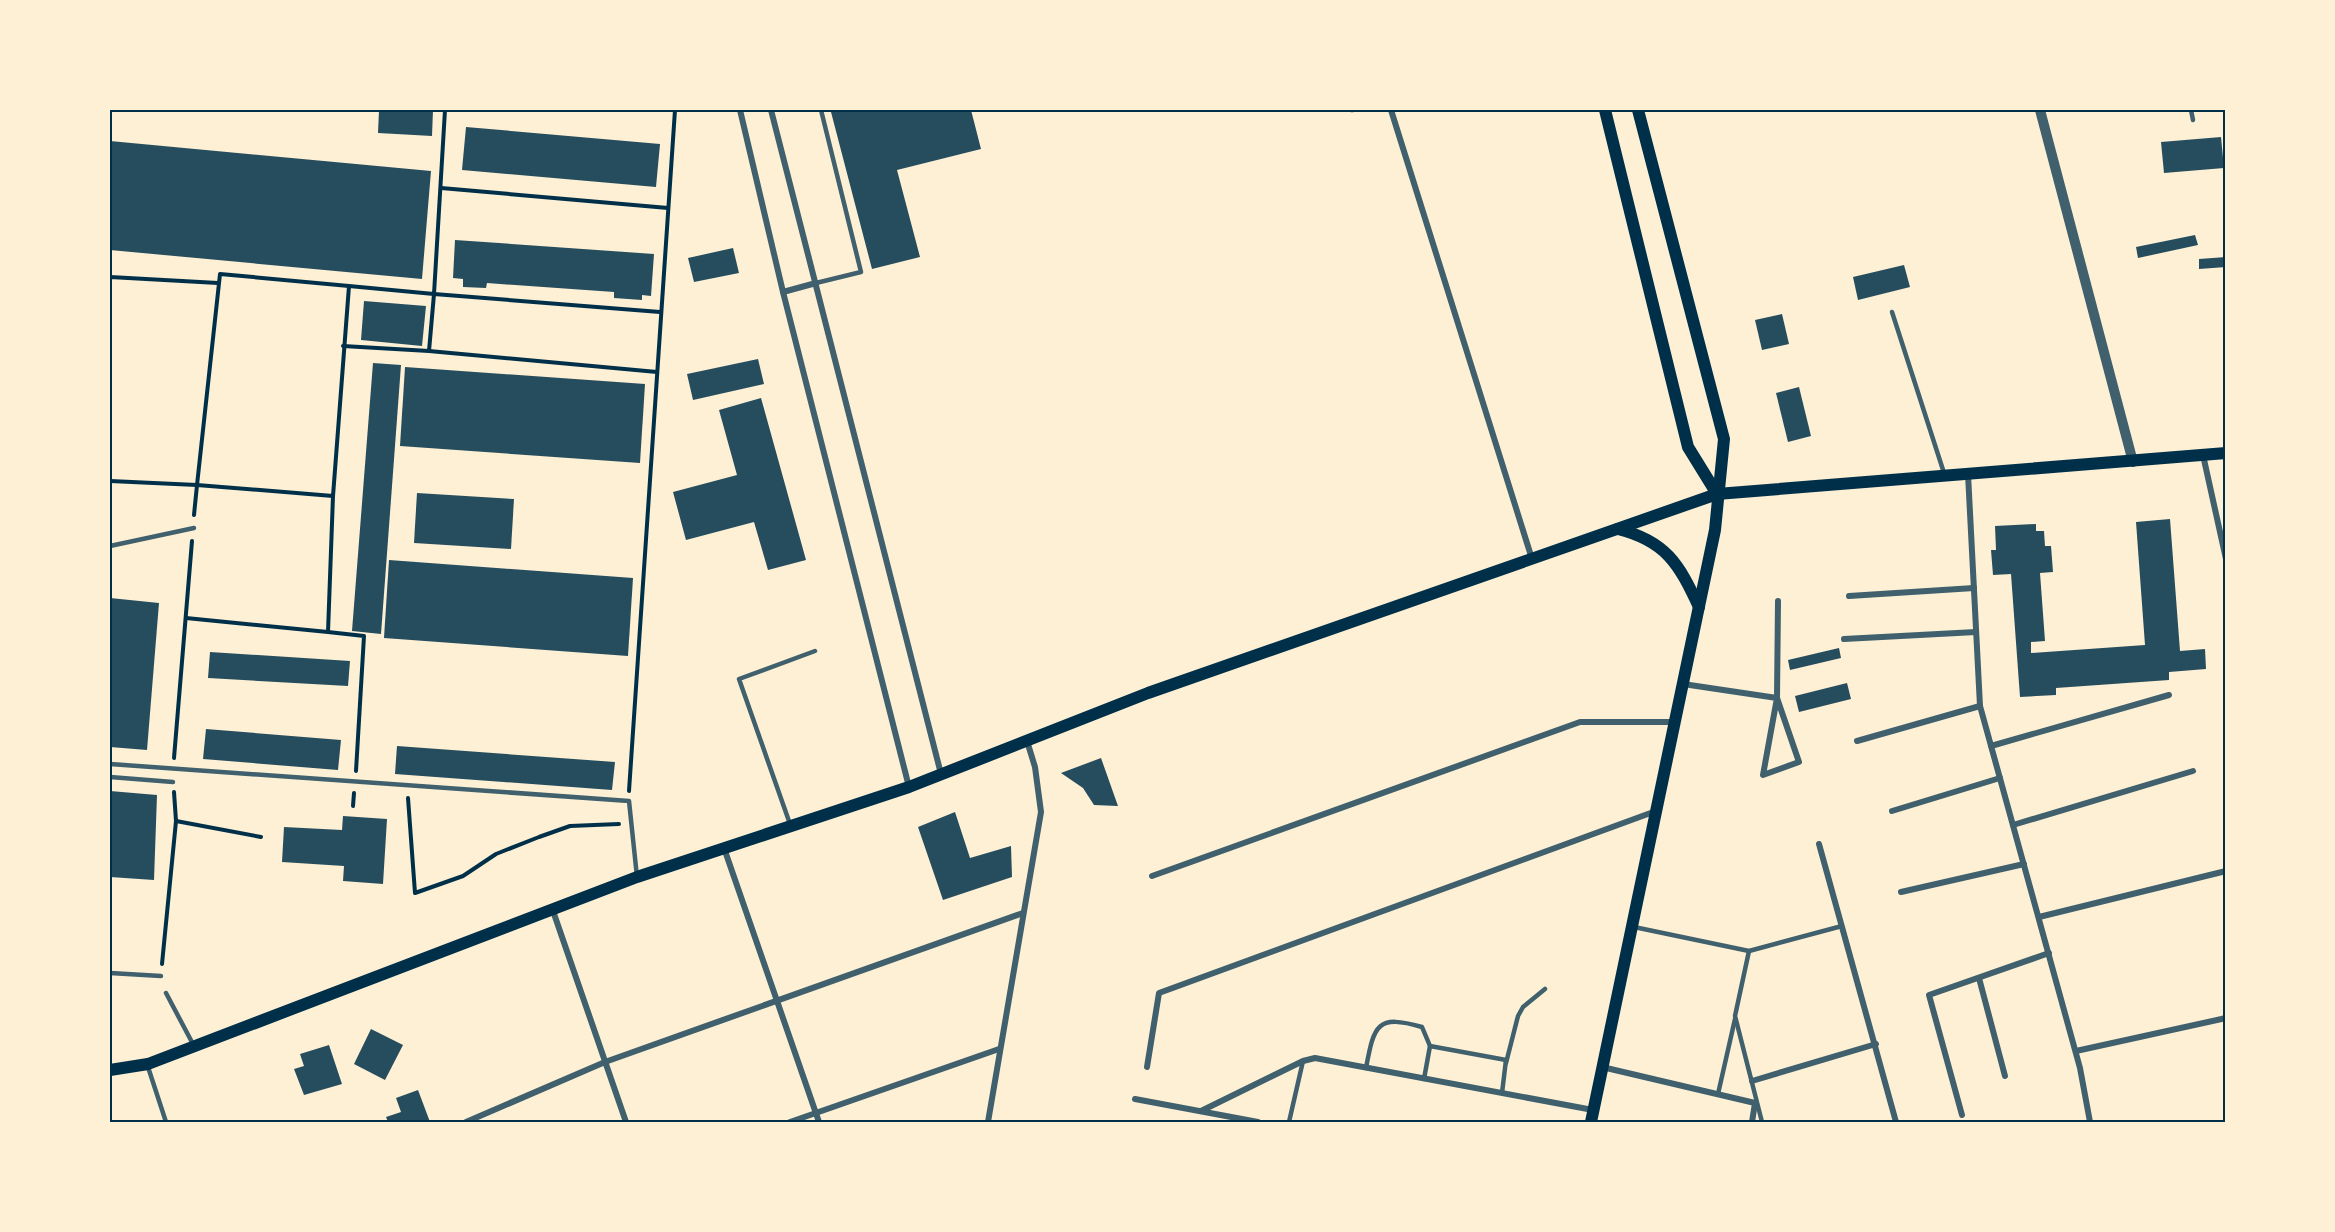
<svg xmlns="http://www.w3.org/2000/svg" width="2335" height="1232" viewBox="0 0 2335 1232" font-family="Georgia,serif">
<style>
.building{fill:#264d5e}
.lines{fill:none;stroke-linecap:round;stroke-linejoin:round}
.path{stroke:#003049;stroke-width:4}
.service{stroke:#3f606c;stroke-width:4.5}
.minor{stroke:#3f606c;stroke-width:6}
.tertiary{stroke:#3f606c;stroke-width:10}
.secondary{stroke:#003049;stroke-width:12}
.neatline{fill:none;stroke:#003049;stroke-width:2}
</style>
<rect width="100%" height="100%" fill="#fdf0d5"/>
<g class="building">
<path d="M379 110H433L432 136 378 133Z"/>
<path d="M839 110H971L981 149 897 170 920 257 872 269 831 112Z"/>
<path d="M466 127 660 144 656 187 462 170Z"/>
<path d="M2221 137 2224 168 2164 173 2161 142Z"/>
<path d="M110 141 431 171 422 279 110 250Z"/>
<path d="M2195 235 2198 245 2138 258 2136 247Z"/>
<path d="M455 240 654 254 651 296 642 295V300L614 298V292L487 283 486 288 463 287V279L453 278Z"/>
<path d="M733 248 739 273 694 282 688 258Z"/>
<path d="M2226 257V267L2199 269V259Z"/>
<path d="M1904 265 1910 287 1858 300 1853 277Z"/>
<path d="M364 301 426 306 422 346 361 340Z"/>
<path d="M1782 314 1789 344 1762 350 1755 320Z"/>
<path d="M758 359 764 384 693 400 687 374Z"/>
<path d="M373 363 401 365 381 634 352 631Z"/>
<path d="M405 367 645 384 640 463 400 446Z"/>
<path d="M1799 387 1811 436 1788 442 1776 393Z"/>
<path d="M761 398 806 560 768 570 754 522 686 540 673 492 737 475 719 410Z"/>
<path d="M417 493 514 499 511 549 414 543Z"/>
<path d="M2170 519 2180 651 2205 649 2206 669 2169 672V680L2056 688V695L2020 697 2011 574 1993 575 1991 550H1996L1995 526 2036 524V531H2044L2045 546H2051L2053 572 2040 573 2045 641 2031 642V653L2145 645 2136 522Z"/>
<path d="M389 560 633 578 628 656 384 638Z"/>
<path d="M110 598 159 603 147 750 110 747Z"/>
<path d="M1839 648 1841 658 1790 670 1788 660Z"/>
<path d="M210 652 350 661 348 686 208 678Z"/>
<path d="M1847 683 1851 699 1799 712 1795 696Z"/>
<path d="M206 729 341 740 338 770 203 759Z"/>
<path d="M397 746 615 762 612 790 395 774Z"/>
<path d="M1101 758 1118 806 1094 805 1083 788 1061 773Z"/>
<path d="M110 791 157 795 154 880 110 877Z"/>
<path d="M955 812 970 858 1011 846 1012 877 943 900 918 827Z"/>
<path d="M343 816 387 819 383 884 343 881 344 866 282 862 284 827 342 830Z"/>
<path d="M371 1029 403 1045 385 1080 354 1064Z"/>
<path d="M329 1045 342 1084 304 1095 294 1069 304 1066 300 1054Z"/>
<path d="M418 1090 430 1122H388L386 1117 401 1112 396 1098Z"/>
</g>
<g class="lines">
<g class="path">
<path d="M441 188 668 208"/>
<path d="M110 281V277L218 283"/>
<path d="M343 346 429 351 434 294 660 312"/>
<path d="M429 351 657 372"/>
<path d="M110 481 197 485 220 274 349 286"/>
<path d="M333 496 328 632 364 636 356 771"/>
<path d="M194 515 197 485 333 496 349 286 434 294 445 110"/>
<path d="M186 618 328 632"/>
<path d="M174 758 192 541"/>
<path d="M629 791 675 110"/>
<path d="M408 798 415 893 463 876 496 854 539 837 570 826 619 824"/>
<path d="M353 806 354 793"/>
<path d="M176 821 261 837"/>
<path d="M162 964 176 821 174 792"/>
</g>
<g class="service">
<path d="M1351 110H1353"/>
<path d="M2191 110 2193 120"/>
<path d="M816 283 861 272 821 110"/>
<path d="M1892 312 1944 473"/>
<path d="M110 546 194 528"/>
<path d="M110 764 629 801 637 877"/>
<path d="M110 777 173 782"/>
<path d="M790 824 739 679 815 651"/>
<path d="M1634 927 1749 951 1842 926"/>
<path d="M1749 951 1735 1016 1762 1122"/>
<path d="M110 973 161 976"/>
<path d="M166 993 194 1046"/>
<path d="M1506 1063 1518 1016 1523 1007 1545 989"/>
<path d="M148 1067 166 1122"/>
<path d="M1366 1068C1374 1025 1377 1014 1422 1027L1430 1046 1506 1060 1502 1093"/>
<path d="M1424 1079 1430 1046"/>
<path d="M1718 1094 1735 1019"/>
<path d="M1289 1122 1303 1061"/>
</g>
<g class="minor">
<path d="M740 110 783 292 909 787"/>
<path d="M771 110 941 774"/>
<path d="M1391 110 1532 559"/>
<path d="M783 292 816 283"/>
<path d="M2203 455 2226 559"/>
<path d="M1968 474 1980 706 2080 1068 2090 1122"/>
<path d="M1849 596 1974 588"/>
<path d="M1844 639 1976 632"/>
<path d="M1683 684 1777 698 1763 775 1799 762 1777 698 1778 601"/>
<path d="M1857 741 1980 706"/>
<path d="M1991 746 2169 695"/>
<path d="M1892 811 2000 778"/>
<path d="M2013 825 2193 771"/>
<path d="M1819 844 1896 1122"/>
<path d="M724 848 819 1122"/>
<path d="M1152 876 1580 722H1674"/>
<path d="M1901 892 2024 864"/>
<path d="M552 908 626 1122"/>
<path d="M2039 917 2226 871"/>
<path d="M1979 978 2005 1076"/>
<path d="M2076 1051 2226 1018"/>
<path d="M1147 1067 1159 993 1656 811"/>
<path d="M1602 1067 1755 1103 1752 1122"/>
<path d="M1752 1081 1876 1044"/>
<path d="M1135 1099 1258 1122"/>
<path d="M1201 1111 1303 1061 1315 1058 1593 1110"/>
<path d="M1962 1115 1929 995 2049 953"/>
<path d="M466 1122 605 1062 1023 913"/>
<path d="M790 1122 999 1049"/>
<path d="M988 1122 1041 812 1035 767 1027 741"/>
</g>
<path class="tertiary" d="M2040 110 2133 462"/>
<g class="secondary">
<path d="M1605 110 1688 447 1717 494"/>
<path d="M1618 529C1666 541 1679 564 1699 607"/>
<path d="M110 1070 148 1064 637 877 909 787 1148 693 1717 494 2226 453"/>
<path d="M1591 1122 1715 530 1724 439 1638 110"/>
</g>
</g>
<rect width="2335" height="1232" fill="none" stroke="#fdf0d5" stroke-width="222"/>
<rect x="111" y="111" width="2113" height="1010" class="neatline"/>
</svg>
